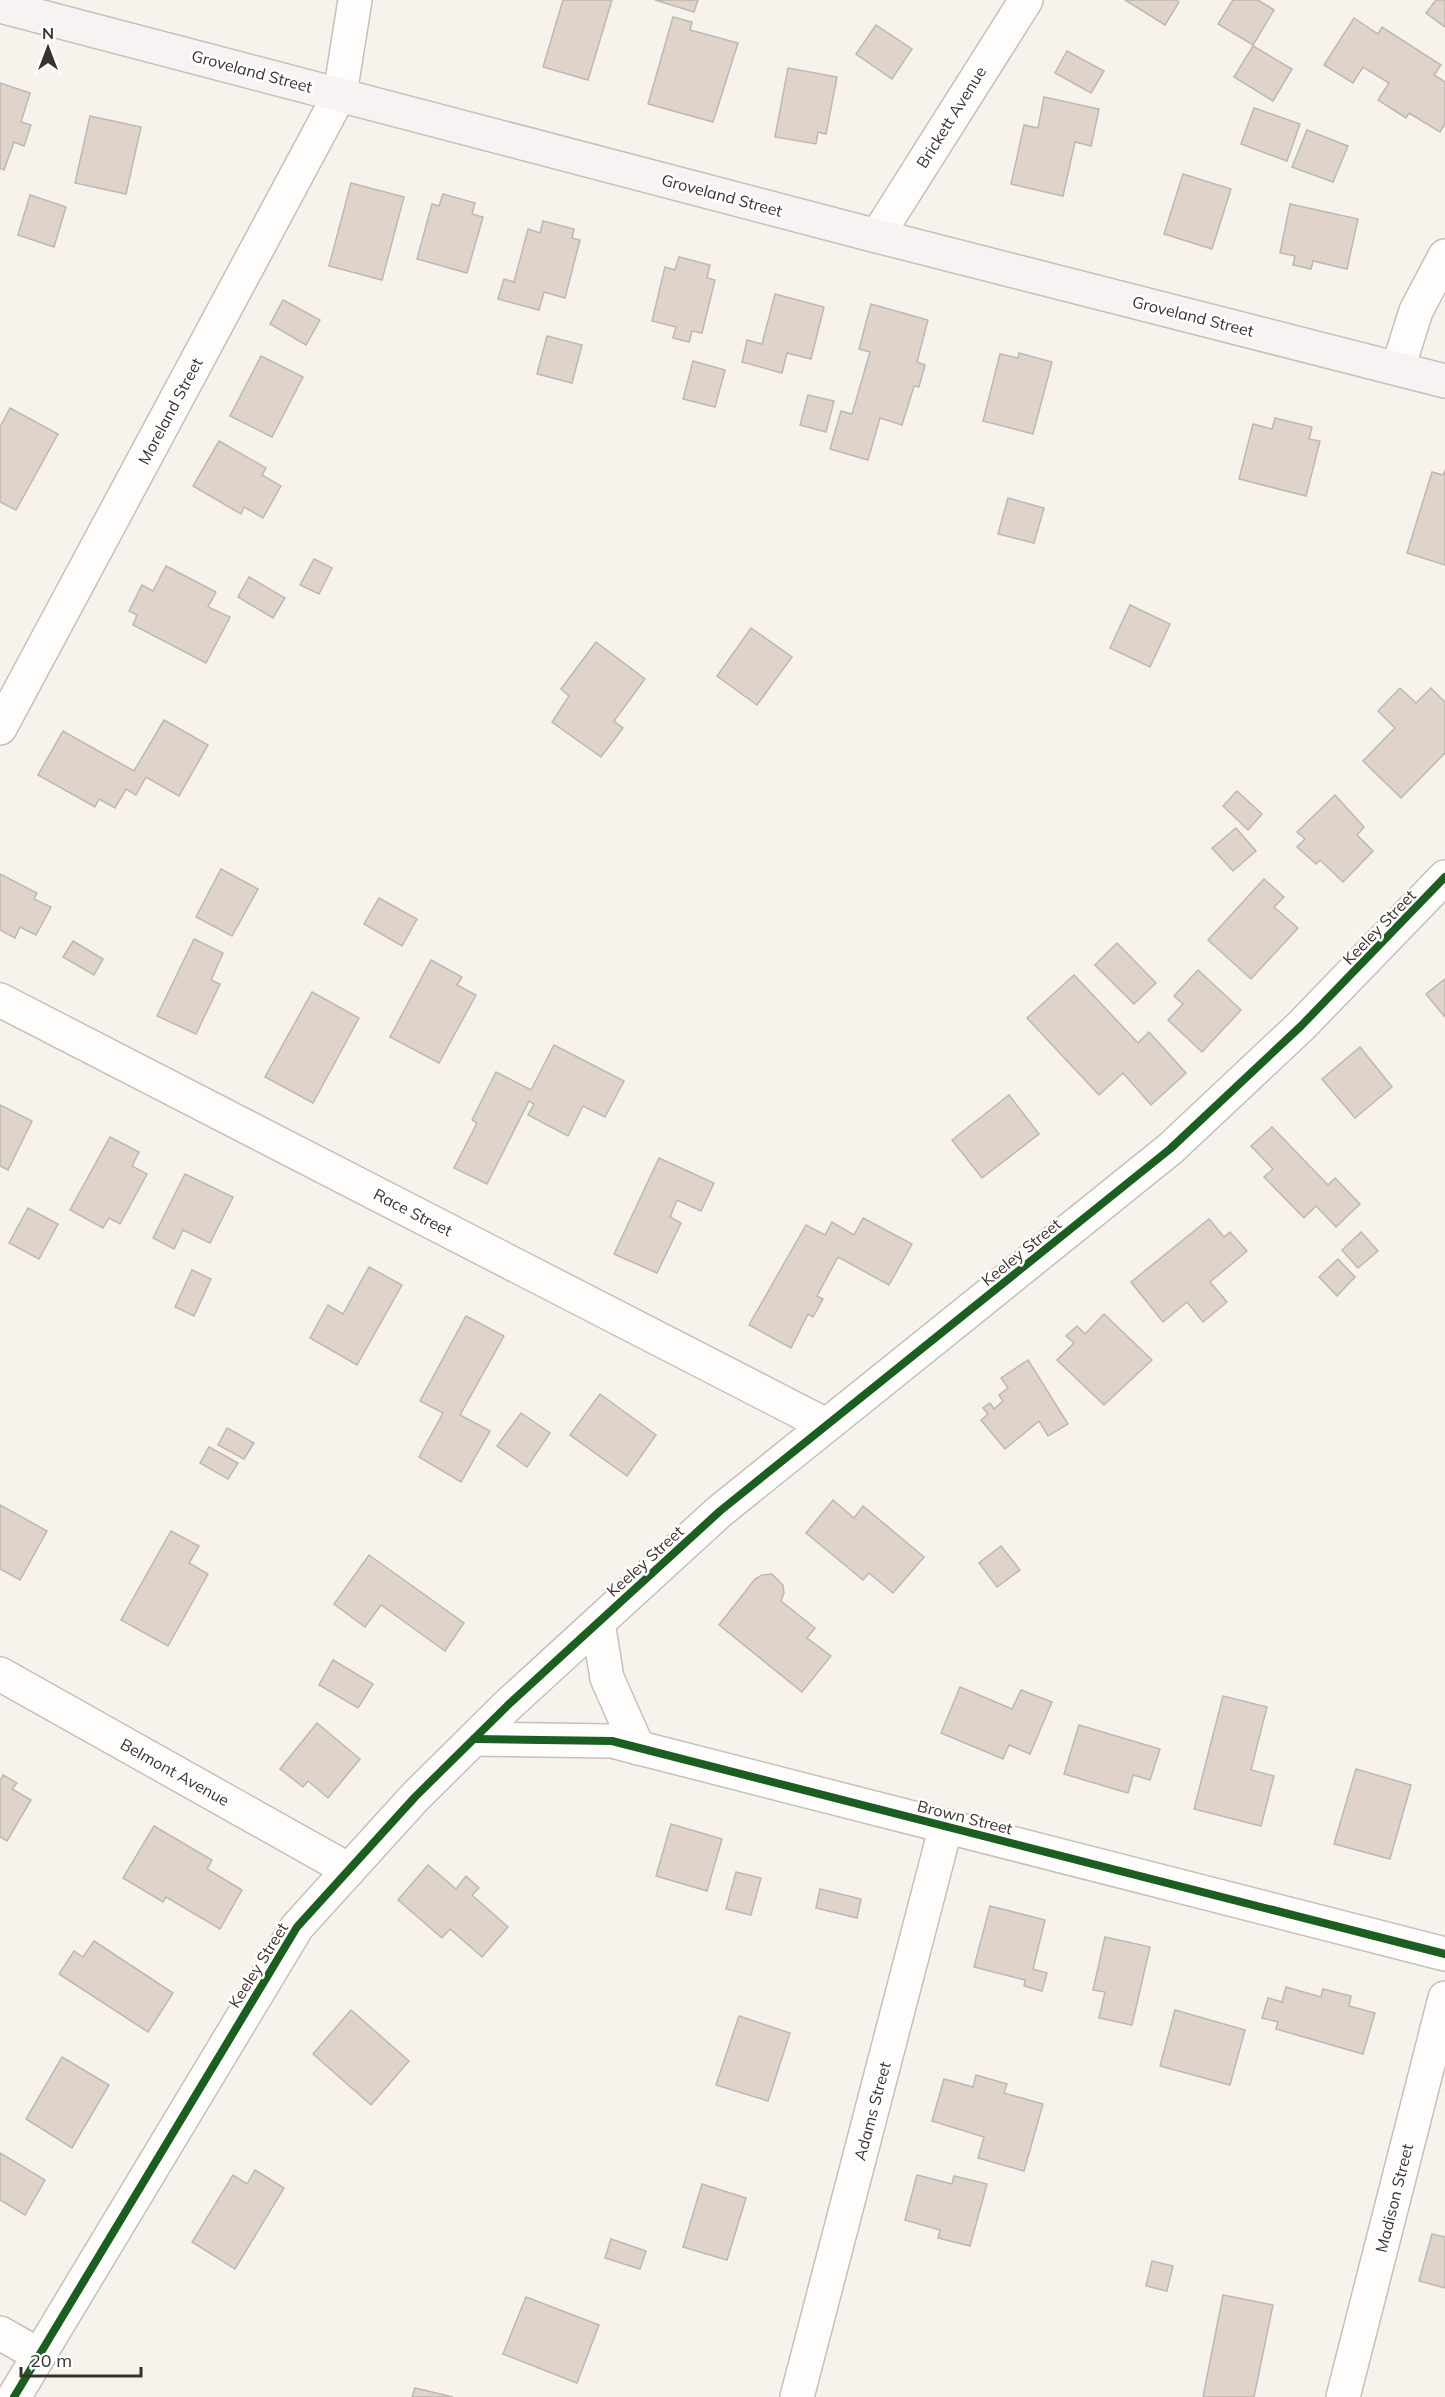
<svg xmlns="http://www.w3.org/2000/svg" width="1445" height="2397" viewBox="0 0 1445 2397" font-family="Mulish,sans-serif">
<style>
.building{fill:#e0d4ca;stroke:#bdb8b3;stroke-width:1.5}
.lines{fill:none;stroke-linecap:round;stroke-linejoin:round}
.minor-casing{stroke:#c6c0bc;stroke-width:36}
.tertiary-casing{stroke:#c6c0bc;stroke-width:36}
.secondary-casing{stroke:#c6c0bc;stroke-width:36}
.minor{stroke:#fefdfc;stroke-width:33}
.tertiary{stroke:#fefdfc;stroke-width:33}
.secondary{stroke:#f8f3f2;stroke-width:33}
.cycleway-casing{stroke:#fff;stroke-width:11}
.cycleway{stroke:#1b5e20;stroke-width:8}
.labels{text-anchor:middle;stroke-width:5;stroke-linejoin:round;paint-order:stroke}
.street-label{font-size:16px;fill:#3a322d;stroke:#fff}
</style>
<rect width="100%" height="100%" fill="#f7f2ec"/>
<g class="building">
<path d="M563 0H612L588 80 543 67Z"/>
<path d="M655 0H698L694 12Z"/>
<path d="M1125 0H1176L1179 2 1165 25Z"/>
<path d="M1233 0H1258L1274 10 1253 45 1218 24Z"/>
<path d="M1436 0H1445V27L1426 13Z"/>
<path d="M673 17 692 22 690 30 738 43 713 122 648 104Z"/>
<path d="M1354 18 1378 34 1382 27 1441 65 1434 75 1445 82V124L1440 132 1409 113 1406 118 1378 100 1389 83 1363 67 1353 83 1324 65Z"/>
<path d="M876 25 912 49 892 79 856 54Z"/>
<path d="M1253 46 1292 69 1273 101 1234 77Z"/>
<path d="M1067 51 1104 71 1091 93 1055 73Z"/>
<path d="M788 68 837 77 826 134 818 132 816 144 775 137Z"/>
<path d="M0 83 30 93 21 122 31 125 24 146 14 142 4 170 0 168Z"/>
<path d="M1044 97 1099 109 1091 146 1075 142 1063 196 1011 184 1024 125 1038 128Z"/>
<path d="M1254 108 1300 124 1287 161 1241 144Z"/>
<path d="M90 116 141 127 126 194 75 183Z"/>
<path d="M1307 130 1348 146 1333 182 1292 167Z"/>
<path d="M1183 174 1231 189 1212 249 1164 234Z"/>
<path d="M351 183 404 197 382 280 329 266Z"/>
<path d="M443 194 475 203 472 214 483 217 467 273 417 259 432 204 439 206Z"/>
<path d="M30 195 66 207 54 247 18 235Z"/>
<path d="M1290 204 1358 219 1347 269 1313 261 1311 269 1293 265 1295 256 1280 253Z"/>
<path d="M543 221 574 229 572 238 580 240 565 298 544 292 539 310 498 299 504 279 514 282 528 229 540 233Z"/>
<path d="M679 257 710 265 707 278 715 280 702 333 692 331 689 342 673 338 676 327 652 321 665 267 675 270Z"/>
<path d="M775 294 824 307 811 359 787 353 782 373 742 362 747 340 762 344Z"/>
<path d="M283 300 320 320 306 345 270 324Z"/>
<path d="M871 304 928 320 917 362 925 365 919 387 914 386 902 425 880 418 868 460 830 449 841 411 852 414 870 352 859 349Z"/>
<path d="M547 336 582 345 572 383 537 374Z"/>
<path d="M1019 353 1052 362 1033 434 983 421 1000 354 1018 358Z"/>
<path d="M261 356 303 377 272 437 230 416Z"/>
<path d="M693 361 725 370 715 407 683 399Z"/>
<path d="M808 395 834 401 826 432 800 425Z"/>
<path d="M10 408 58 434 16 510 0 502V427Z"/>
<path d="M1275 418 1312 427 1309 439 1320 441 1306 496 1239 479 1253 424 1272 429Z"/>
<path d="M219 441 266 468 262 475 281 486 263 518 244 507 241 514 193 486Z"/>
<path d="M1445 470V565L1407 553 1432 472 1443 475Z"/>
<path d="M1008 498 1044 508 1034 543 998 534Z"/>
<path d="M314 559 332 568 319 594 300 585Z"/>
<path d="M166 566 216 592 208 607 230 617 206 663 133 625 137 615 129 611 142 585 153 591Z"/>
<path d="M249 577 285 598 273 618 238 597Z"/>
<path d="M1130 605 1170 624 1150 667 1110 648Z"/>
<path d="M751 628 792 657 757 705 717 676Z"/>
<path d="M596 642 645 679 614 721 623 728 601 757 552 722 569 696 561 689Z"/>
<path d="M1400 688 1416 703 1431 688 1445 702V753L1401 798 1363 761 1395 728 1378 711Z"/>
<path d="M164 720 208 745 179 796 146 777 136 795 126 789 115 808 99 799 95 807 38 775 63 731 134 771Z"/>
<path d="M1237 791 1262 814 1248 830 1223 806Z"/>
<path d="M1335 795 1364 827 1357 835 1373 851 1343 882 1320 860 1316 864 1297 847 1305 839 1297 832Z"/>
<path d="M1236 828 1256 851 1233 871 1212 848Z"/>
<path d="M221 869 258 889 232 936 196 917Z"/>
<path d="M0 874 37 893 34 899 51 907 36 935 20 927 15 938 0 930Z"/>
<path d="M1264 879 1284 897 1274 907 1298 928 1251 979 1208 940Z"/>
<path d="M379 898 417 919 402 946 364 924Z"/>
<path d="M194 939 223 953 211 980 220 984 196 1034 157 1016Z"/>
<path d="M73 941 103 959 94 975 63 957Z"/>
<path d="M1117 943 1156 983 1134 1004 1095 965Z"/>
<path d="M431 960 462 977 457 985 476 995 439 1063 390 1037Z"/>
<path d="M1198 970 1241 1010 1202 1052 1168 1020 1183 1004 1174 996Z"/>
<path d="M1074 975 1138 1043 1149 1032 1186 1073 1151 1105 1123 1073 1099 1095 1027 1018Z"/>
<path d="M1445 979V1017L1426 994Z"/>
<path d="M312 992 359 1018 313 1103 265 1077Z"/>
<path d="M554 1045 624 1081 605 1117 583 1106 568 1136 528 1115 534 1104 529 1101 487 1184 454 1168 477 1123 472 1120 496 1072 531 1090Z"/>
<path d="M1360 1047 1392 1087 1355 1118 1322 1079Z"/>
<path d="M1009 1095 1039 1134 982 1178 952 1140Z"/>
<path d="M0 1105 32 1121 8 1170 0 1166Z"/>
<path d="M1272 1127 1328 1185 1335 1178 1360 1204 1336 1227 1316 1206 1304 1218 1264 1177 1273 1169 1251 1146Z"/>
<path d="M110 1137 139 1152 132 1166 147 1174 120 1224 109 1218 103 1228 70 1210Z"/>
<path d="M659 1158 714 1183 701 1211 677 1200 670 1217 681 1223 657 1273 614 1254Z"/>
<path d="M185 1174 233 1197 210 1243 183 1230 174 1249 153 1238Z"/>
<path d="M28 1208 58 1224 39 1259 9 1243Z"/>
<path d="M863 1218 912 1244 889 1285 838 1257 817 1296 823 1299 813 1317 808 1314 791 1348 749 1325 806 1225 825 1235 832 1222 854 1235Z"/>
<path d="M1209 1219 1224 1237 1230 1232 1247 1251 1210 1282 1227 1302 1203 1322 1187 1302 1163 1322 1131 1282Z"/>
<path d="M1361 1232 1378 1251 1358 1268 1342 1250Z"/>
<path d="M1338 1259 1355 1277 1337 1296 1319 1277Z"/>
<path d="M369 1267 402 1285 357 1365 310 1338 328 1305 343 1314Z"/>
<path d="M192 1270 211 1279 194 1316 175 1307Z"/>
<path d="M1104 1314 1152 1360 1104 1405 1057 1360 1074 1343 1066 1336 1077 1326 1085 1334Z"/>
<path d="M466 1316 504 1336 460 1415 490 1431 461 1482 419 1457 443 1413 420 1401Z"/>
<path d="M1028 1360 1068 1424 1048 1436 1039 1421 1005 1449 981 1420 988 1414 983 1408 990 1403 994 1409 1003 1401 999 1395 1008 1388 1001 1378Z"/>
<path d="M600 1394 656 1435 627 1476 570 1435Z"/>
<path d="M521 1413 550 1433 527 1467 497 1446Z"/>
<path d="M227 1428 254 1443 244 1459 218 1445Z"/>
<path d="M209 1447 238 1463 228 1479 200 1463Z"/>
<path d="M833 1500 854 1518 863 1506 924 1557 893 1593 869 1573 863 1580 806 1533Z"/>
<path d="M0 1505 47 1531 20 1580 0 1569Z"/>
<path d="M171 1531 199 1546 189 1563 208 1574 168 1646 121 1620Z"/>
<path d="M1001 1546 1020 1570 997 1587 979 1563Z"/>
<path d="M369 1555 464 1623 445 1651 381 1605 365 1627 334 1604Z"/>
<path d="M772 1574 783 1585 784 1593 781 1601 815 1628 807 1638 831 1656 802 1692 719 1625 755 1579 762 1575Z"/>
<path d="M333 1660 373 1684 358 1708 319 1685Z"/>
<path d="M960 1687 1012 1709 1021 1690 1052 1702 1030 1754 1009 1745 1003 1759 941 1733Z"/>
<path d="M1223 1696 1267 1707 1251 1770 1274 1776 1261 1826 1194 1809Z"/>
<path d="M317 1723 360 1759 328 1798 308 1781 303 1787 280 1769Z"/>
<path d="M1079 1725 1160 1749 1150 1780 1133 1775 1128 1793 1064 1774Z"/>
<path d="M1356 1769 1411 1785 1390 1859 1334 1844Z"/>
<path d="M3 1775 17 1783 12 1789 31 1800 7 1841 0 1837V1781Z"/>
<path d="M671 1824 722 1839 707 1891 656 1876Z"/>
<path d="M154 1826 212 1860 207 1869 242 1890 220 1929 166 1897 163 1902 123 1878Z"/>
<path d="M428 1865 456 1889 466 1876 479 1888 472 1895 508 1927 482 1957 450 1929 442 1938 398 1900Z"/>
<path d="M736 1872 761 1878 751 1915 726 1909Z"/>
<path d="M820 1889 861 1899 857 1918 816 1908Z"/>
<path d="M990 1906 1045 1920 1033 1969 1047 1973 1042 1991 1024 1986 1025 1980 974 1967Z"/>
<path d="M1105 1937 1150 1947 1132 2025 1099 2018 1105 1992 1093 1990Z"/>
<path d="M94 1941 173 1993 148 2032 59 1974 74 1951 83 1957Z"/>
<path d="M1286 1987 1321 1997 1323 1989 1351 1996 1349 2006 1375 2013 1363 2054 1276 2029 1278 2022 1262 2018 1268 1998 1282 2002Z"/>
<path d="M351 2010 409 2061 371 2105 313 2054Z"/>
<path d="M1175 2010 1245 2030 1230 2085 1160 2066Z"/>
<path d="M739 2016 790 2033 768 2101 716 2085Z"/>
<path d="M62 2057 109 2085 72 2148 26 2119Z"/>
<path d="M976 2075 1007 2084 1004 2093 1043 2104 1024 2171 978 2158 984 2137 932 2121 944 2079 973 2087Z"/>
<path d="M0 2153 45 2180 25 2215 0 2200Z"/>
<path d="M255 2170 284 2188 235 2269 192 2242 233 2175 247 2184Z"/>
<path d="M917 2175 952 2184 954 2176 987 2184 970 2246 938 2238 940 2230 905 2220Z"/>
<path d="M702 2184 746 2198 727 2260 683 2247Z"/>
<path d="M1432 2234 1445 2237V2288L1419 2281Z"/>
<path d="M611 2239 646 2251 640 2269 605 2258Z"/>
<path d="M1152 2261 1173 2266 1167 2291 1146 2286Z"/>
<path d="M1223 2295 1273 2305 1254 2397H1203Z"/>
<path d="M526 2297 599 2325 577 2383 503 2354Z"/>
<path d="M415 2388 453 2397H412Z"/>
</g>
<g class="lines">
<g class="minor-casing">
<g id="minor">
<path d="M877 236 1026 0"/>
<path d="M1398 368 1416 311 1445 256"/>
<path d="M0 728 340 94 355 0"/>
<path d="M0 1000 826 1425"/>
<path d="M598 1623 607 1678 638 1748"/>
<path d="M0 1674 349 1870"/>
<path d="M474 1739 612 1741 1445 1954"/>
<path d="M0 2333 39 2355"/>
<path d="M797 2397 946 1826"/>
<path d="M1343 2397 1445 1998"/>
</g>
</g>
<g class="tertiary-casing">
<path id="tertiary" d="M14 2397 297 1927 415 1797 508 1705 720 1511 1170 1149 1301 1026 1445 877"/>
</g>
<g class="secondary-casing">
<path id="secondary" d="M0 6 877 236 1445 381"/>
</g>
<use href="#minor" class="minor"/>
<use href="#tertiary" class="tertiary"/>
<use href="#secondary" class="secondary"/>
<g class="cycleway-casing">
<g id="cycleway">
<path d="M474 1739 612 1741 1445 1954"/>
<path d="M14 2397 297 1927 415 1797 508 1705 720 1511 1170 1149 1301 1026 1445 877"/>
</g>
</g>
<use href="#cycleway" class="cycleway"/>
</g>
<g class="labels">
<g class="street-label">
<text transform="translate(252 71) rotate(15)" y="6">Groveland Street</text>
<text transform="translate(951 117) rotate(-58)" y="6">Brickett Avenue</text>
<text transform="translate(722 195) rotate(15)" y="6">Groveland Street</text>
<text transform="translate(1193 316) rotate(14)" y="6">Groveland Street</text>
<text transform="translate(170 411) rotate(-62)" y="6">Moreland Street</text>
<text transform="translate(1379 927) rotate(-46)" y="6">Keeley Street</text>
<text transform="translate(413 1212) rotate(27)" y="6">Race Street</text>
<text transform="translate(1021 1252) rotate(-39)" y="6">Keeley Street</text>
<text transform="translate(645 1561) rotate(-42)" y="6">Keeley Street</text>
<text transform="translate(175 1772) rotate(29)" y="6">Belmont Avenue</text>
<text transform="translate(965 1817) rotate(14)" y="6">Brown Street</text>
<text transform="translate(258 1965) rotate(-58)" y="6">Keeley Street</text>
<text transform="translate(872 2111) rotate(-75)" y="6">Adams Street</text>
<text transform="translate(1394 2198) rotate(-76)" y="6">Madison Street</text>
</g>
</g>
<g transform="translate(48 48)" stroke="#ffffff" stroke-width="4.5" paint-order="stroke">
<path d="M0-4.5L10 22L0 15L-10 22Z" fill="#3a322d"/>
<text y="-9" font-size="16" font-weight="bold" text-anchor="middle" fill="#3a322d">N</text>
</g>
<path d="M21 2367v9h120v-9" fill="none" stroke="#3a322d" stroke-width="3"/>
<text x="30" y="2367" font-size="18" fill="#3a322d" stroke="#ffffff" stroke-width="4.5" paint-order="stroke">20 m</text>
</svg>
